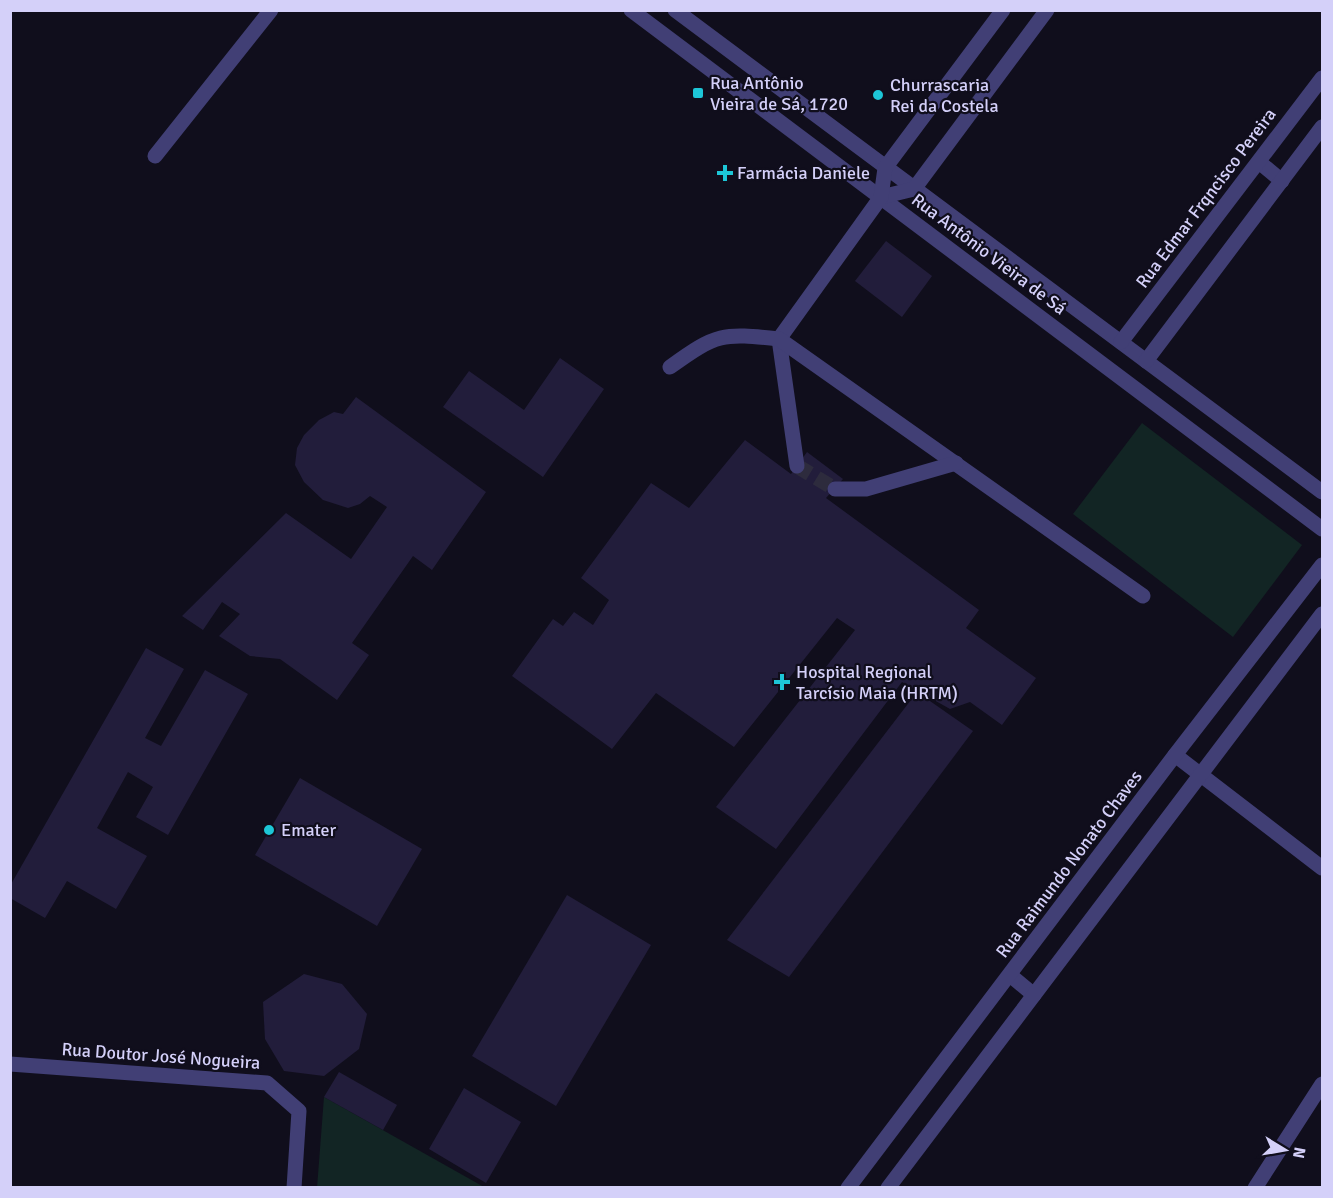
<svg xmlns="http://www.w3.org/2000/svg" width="1333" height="1198" viewBox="0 0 1333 1198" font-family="Signika,sans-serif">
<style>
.green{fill:#122524}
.building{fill:#221d3b}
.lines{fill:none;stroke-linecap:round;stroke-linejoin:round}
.minor-tunnel{stroke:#2d2b3d;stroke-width:15;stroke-dasharray:15 8;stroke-linecap:butt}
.minor{stroke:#413f75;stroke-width:15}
.poi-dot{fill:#1dc6d7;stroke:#100e1c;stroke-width:2}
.labels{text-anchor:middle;stroke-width:4.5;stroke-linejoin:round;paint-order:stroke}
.poi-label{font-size:18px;fill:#d4d0f9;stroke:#100e1c;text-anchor:start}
.street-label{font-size:18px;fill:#d4d0f9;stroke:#100e1c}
</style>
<rect width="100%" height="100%" fill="#100e1c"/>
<g class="green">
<path d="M1142 423 1302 545 1233 637 1073 514Z"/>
<path d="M324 1097 484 1187 317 1188Z"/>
</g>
<g class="building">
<path d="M886 241 932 276 902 317 855 281Z"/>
<path d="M560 358 604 389 543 477 443 407 469 371 524 410Z"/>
<path d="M356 397 486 492 432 570 413 556 352 643 369 655 337 700 280 659 250 656 219 636 240 614 222 602 203 630 182 616 286 513 351 559 387 507 370 496 360 504 348 508 323 500 304 482 295 465 297 448 304 435 319 420 334 412 343 414Z"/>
<path d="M745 440 791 474 807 452 843 479 826 498 979 610 966 628 1036 678 1002 725 970 702 950 709 902 682 776 849 716 807 855 630 837 618 734 747 656 693 612 749 512 676 553 619 563 626 574 612 593 625 609 600 581 578 651 483 689 508Z"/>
<path d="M146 648 184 669 145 738 161 746 205 670 248 694 168 835 136 817 153 787 128 772 97 828 147 856 116 909 67 881 45 918 10 898V886Z"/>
<path d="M917 692 973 731 789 977 727 940Z"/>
<path d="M300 778 422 849 377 926 255 855Z"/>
<path d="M567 895 651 945 556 1106 472 1056Z"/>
<path d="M304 974 342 984 367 1014 359 1049 324 1076 284 1071 265 1039 263 1002Z"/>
<path d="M339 1072 397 1105 383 1130 324 1097Z"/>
<path d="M464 1088 521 1122 486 1183 429 1149Z"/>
</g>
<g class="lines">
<path class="minor-tunnel" d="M797 466 835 489"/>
<g class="minor">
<path d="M631 10 1322 529"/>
<path d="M675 10 1322 492"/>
<path d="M155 156 271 10"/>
<path d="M1259 162 1282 181"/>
<path d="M881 197 914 189 1047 10"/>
<path d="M779 339 881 197 885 168 1003 10"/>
<path d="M779 339 797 466"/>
<path d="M1121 342 1322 78"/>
<path d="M1146 361 1322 127"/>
<path d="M670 367C717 333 722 333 779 339L1143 596"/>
<path d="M835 489H866L956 463"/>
<path d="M1175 755 1322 868"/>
<path d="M1010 975 1034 995"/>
<path d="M10 1064 267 1083 299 1111 294 1188"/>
<path d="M848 1188 1175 755 1322 565"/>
<path d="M888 1188 1322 614"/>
<path d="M1255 1188 1322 1084"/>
</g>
</g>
<g class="poi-dot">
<rect x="692" y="87" width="12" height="12" rx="3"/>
<circle cx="878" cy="95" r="6"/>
<path d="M722 164h6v6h6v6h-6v6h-6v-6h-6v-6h6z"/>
<path d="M779 673h6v6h6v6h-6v6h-6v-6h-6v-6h6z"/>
<circle cx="269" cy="830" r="6"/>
</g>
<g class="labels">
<g class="poi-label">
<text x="710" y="89">Rua Antônio<tspan x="710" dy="21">Vieira de Sá, 1720</tspan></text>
<text x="890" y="91">Churrascaria<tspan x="890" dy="21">Rei da Costela</tspan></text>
<text x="737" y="179">Farmácia Daniele</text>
<text x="796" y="678">Hospital Regional<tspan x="796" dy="21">Tarcísio Maia (HRTM)</tspan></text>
<text x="281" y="836">Emater</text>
</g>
<g class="street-label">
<text transform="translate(1206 198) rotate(-53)" y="6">Rua Edmar Frqncisco Pereira</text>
<text transform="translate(989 254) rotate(37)" y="6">Rua Antônio Vieira de Sá</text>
<text transform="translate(1069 864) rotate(-53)" y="6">Rua Raimundo Nonato Chaves</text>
<text transform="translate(161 1056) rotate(4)" y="6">Rua Doutor José Nogueira</text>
</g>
</g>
<rect width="1333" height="1198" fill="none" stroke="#d4d0f9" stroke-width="24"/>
<g transform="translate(1285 1150) rotate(101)" stroke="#100e1c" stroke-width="4.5" paint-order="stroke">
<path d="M0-4.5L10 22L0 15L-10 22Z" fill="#d4d0f9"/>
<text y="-9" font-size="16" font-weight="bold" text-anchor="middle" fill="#d4d0f9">N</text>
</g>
</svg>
